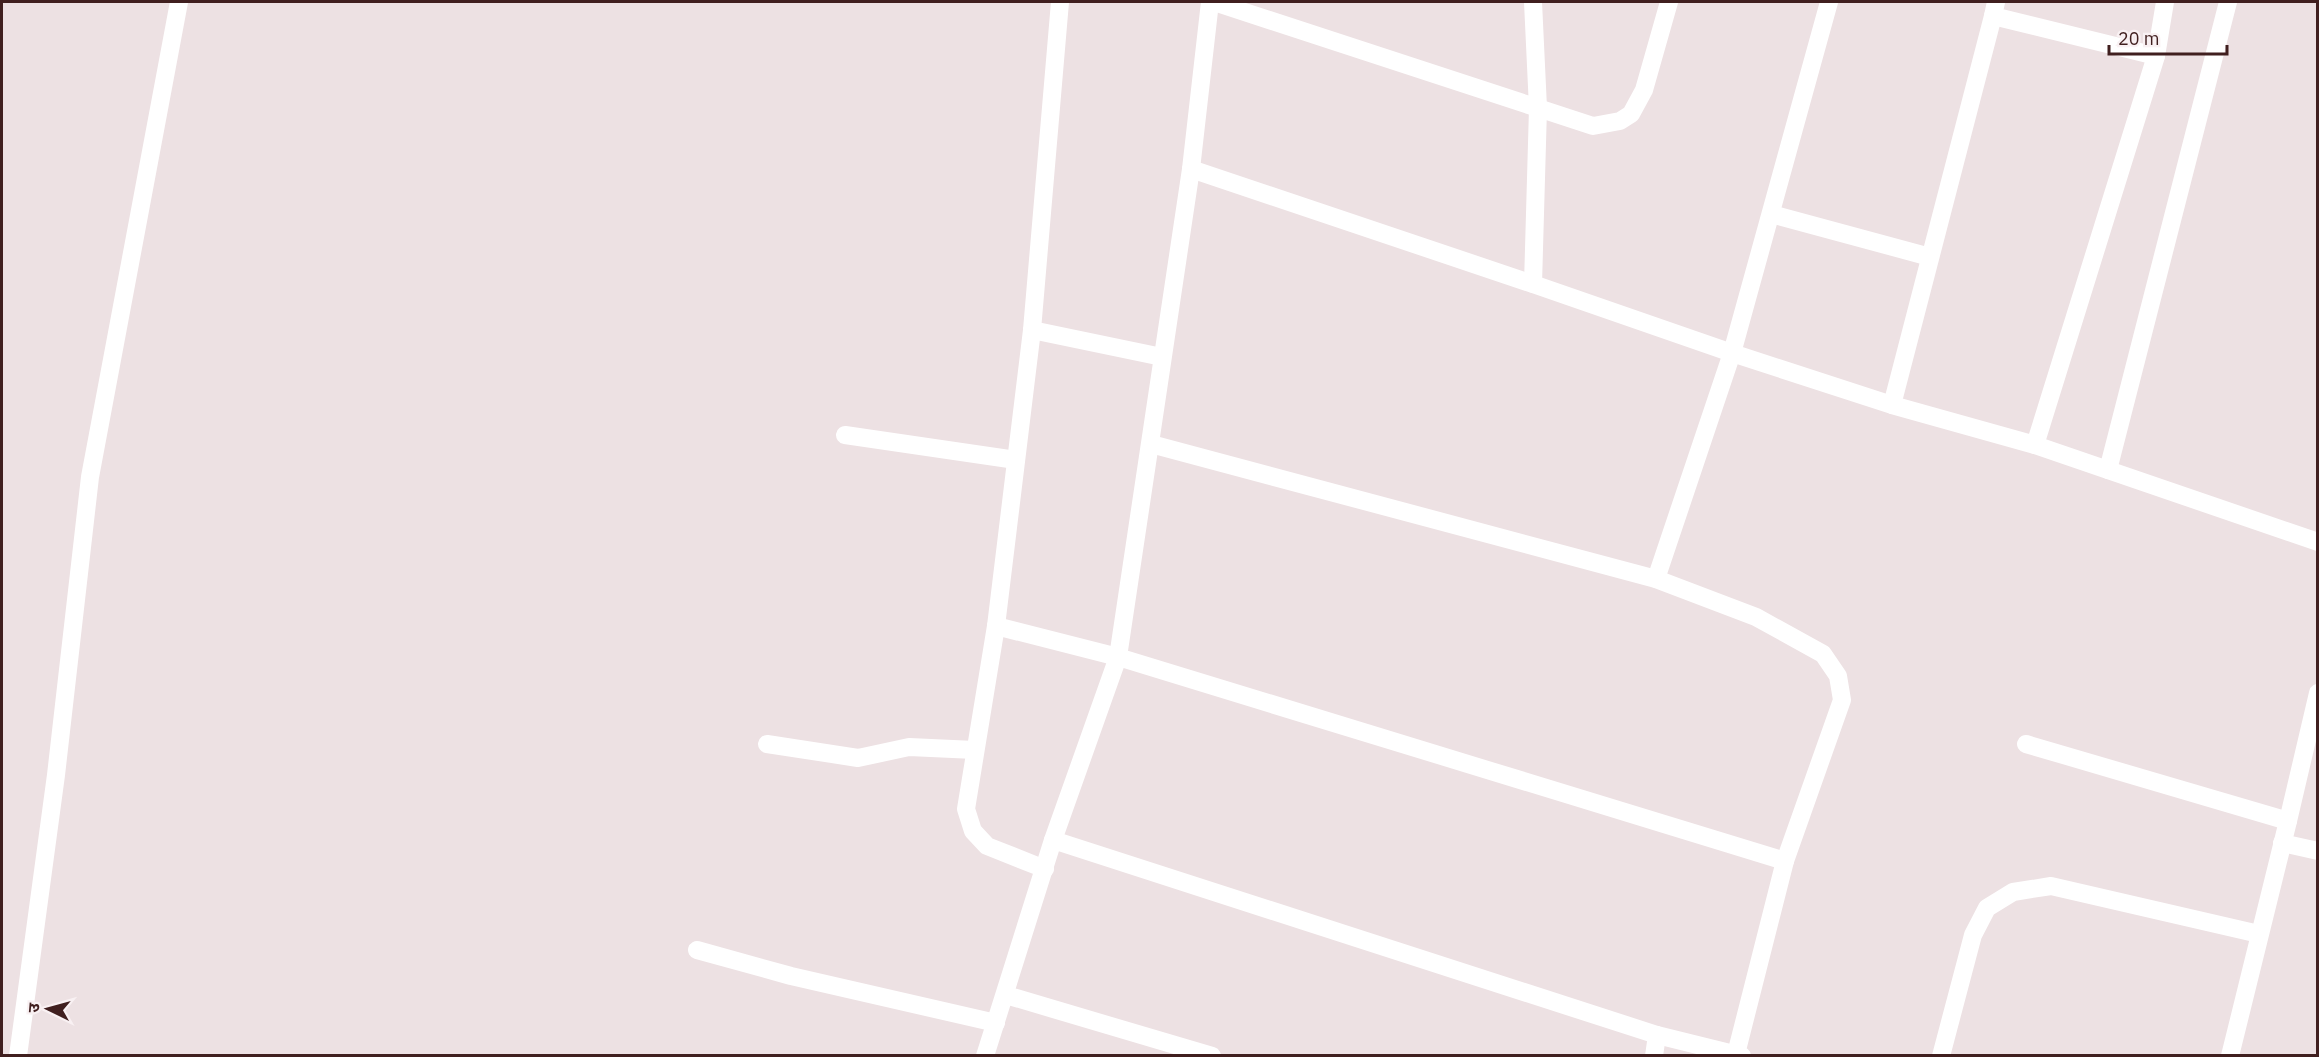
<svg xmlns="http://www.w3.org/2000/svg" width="2319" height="1057" viewBox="0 0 2319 1057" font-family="'IBM Plex Sans','Noto Sans Devanagari',sans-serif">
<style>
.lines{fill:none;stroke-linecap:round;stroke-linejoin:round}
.street{stroke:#fff;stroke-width:18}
</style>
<rect width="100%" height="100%" fill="#ede1e3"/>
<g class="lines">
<g class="street">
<path d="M1214 2 1538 108 1533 2"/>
<path d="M1996 2 1993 16 2156 56"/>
<path d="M1191 169 1533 284 1732 353 1892 405 2035 445 2156 56 2165 2"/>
<path d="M1771 214 1930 257"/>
<path d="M1533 284 1538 108 1593 126 1620 121 1631 114 1644 90 1669 2"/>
<path d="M1032 330 1162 357"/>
<path d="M1892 405 1993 16"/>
<path d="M845 435 1016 460"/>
<path d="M1151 444 1656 579 1756 617 1823 654 1838 676 1842 700 1785 861 1736 1054"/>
<path d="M2035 445 2318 542"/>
<path d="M2108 470 2228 2"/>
<path d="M1656 579 1732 353 1829 2"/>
<path d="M996 626 1118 657 1785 861"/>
<path d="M767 744 858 758 909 747 975 750"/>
<path d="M2026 744 2288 821"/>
<path d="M1053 840 1657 1035 1742 1056"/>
<path d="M2282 843 2318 851"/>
<path d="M1045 869 987 846 973 831 966 809 996 626 1032 330 1060 2"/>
<path d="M697 950 791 976 996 1023"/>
<path d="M1006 995 1212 1056"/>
<path d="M18 1056 56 775 90 477 179 2"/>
<path d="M985 1056 1053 840 1118 657 1191 169 1210 2"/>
<path d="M1654 1056 1657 1035"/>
<path d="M1941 1056 1973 935 1987 908 2013 892 2051 886 2259 934"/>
<path d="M2230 1056 2288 821 2318 693"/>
</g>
</g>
<rect width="2319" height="1057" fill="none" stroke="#401f1f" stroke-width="6"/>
<g transform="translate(48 1009) rotate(275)" stroke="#f9f1f3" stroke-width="4.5" paint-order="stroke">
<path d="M0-4.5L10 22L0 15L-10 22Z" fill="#401f1f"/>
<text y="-9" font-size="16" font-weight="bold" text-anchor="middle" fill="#401f1f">उ</text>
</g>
<path d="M2109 45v9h118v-9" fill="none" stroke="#401f1f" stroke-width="3"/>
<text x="2118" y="45" font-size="18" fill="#401f1f" stroke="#f9f1f3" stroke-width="4.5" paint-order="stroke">20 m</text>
</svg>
